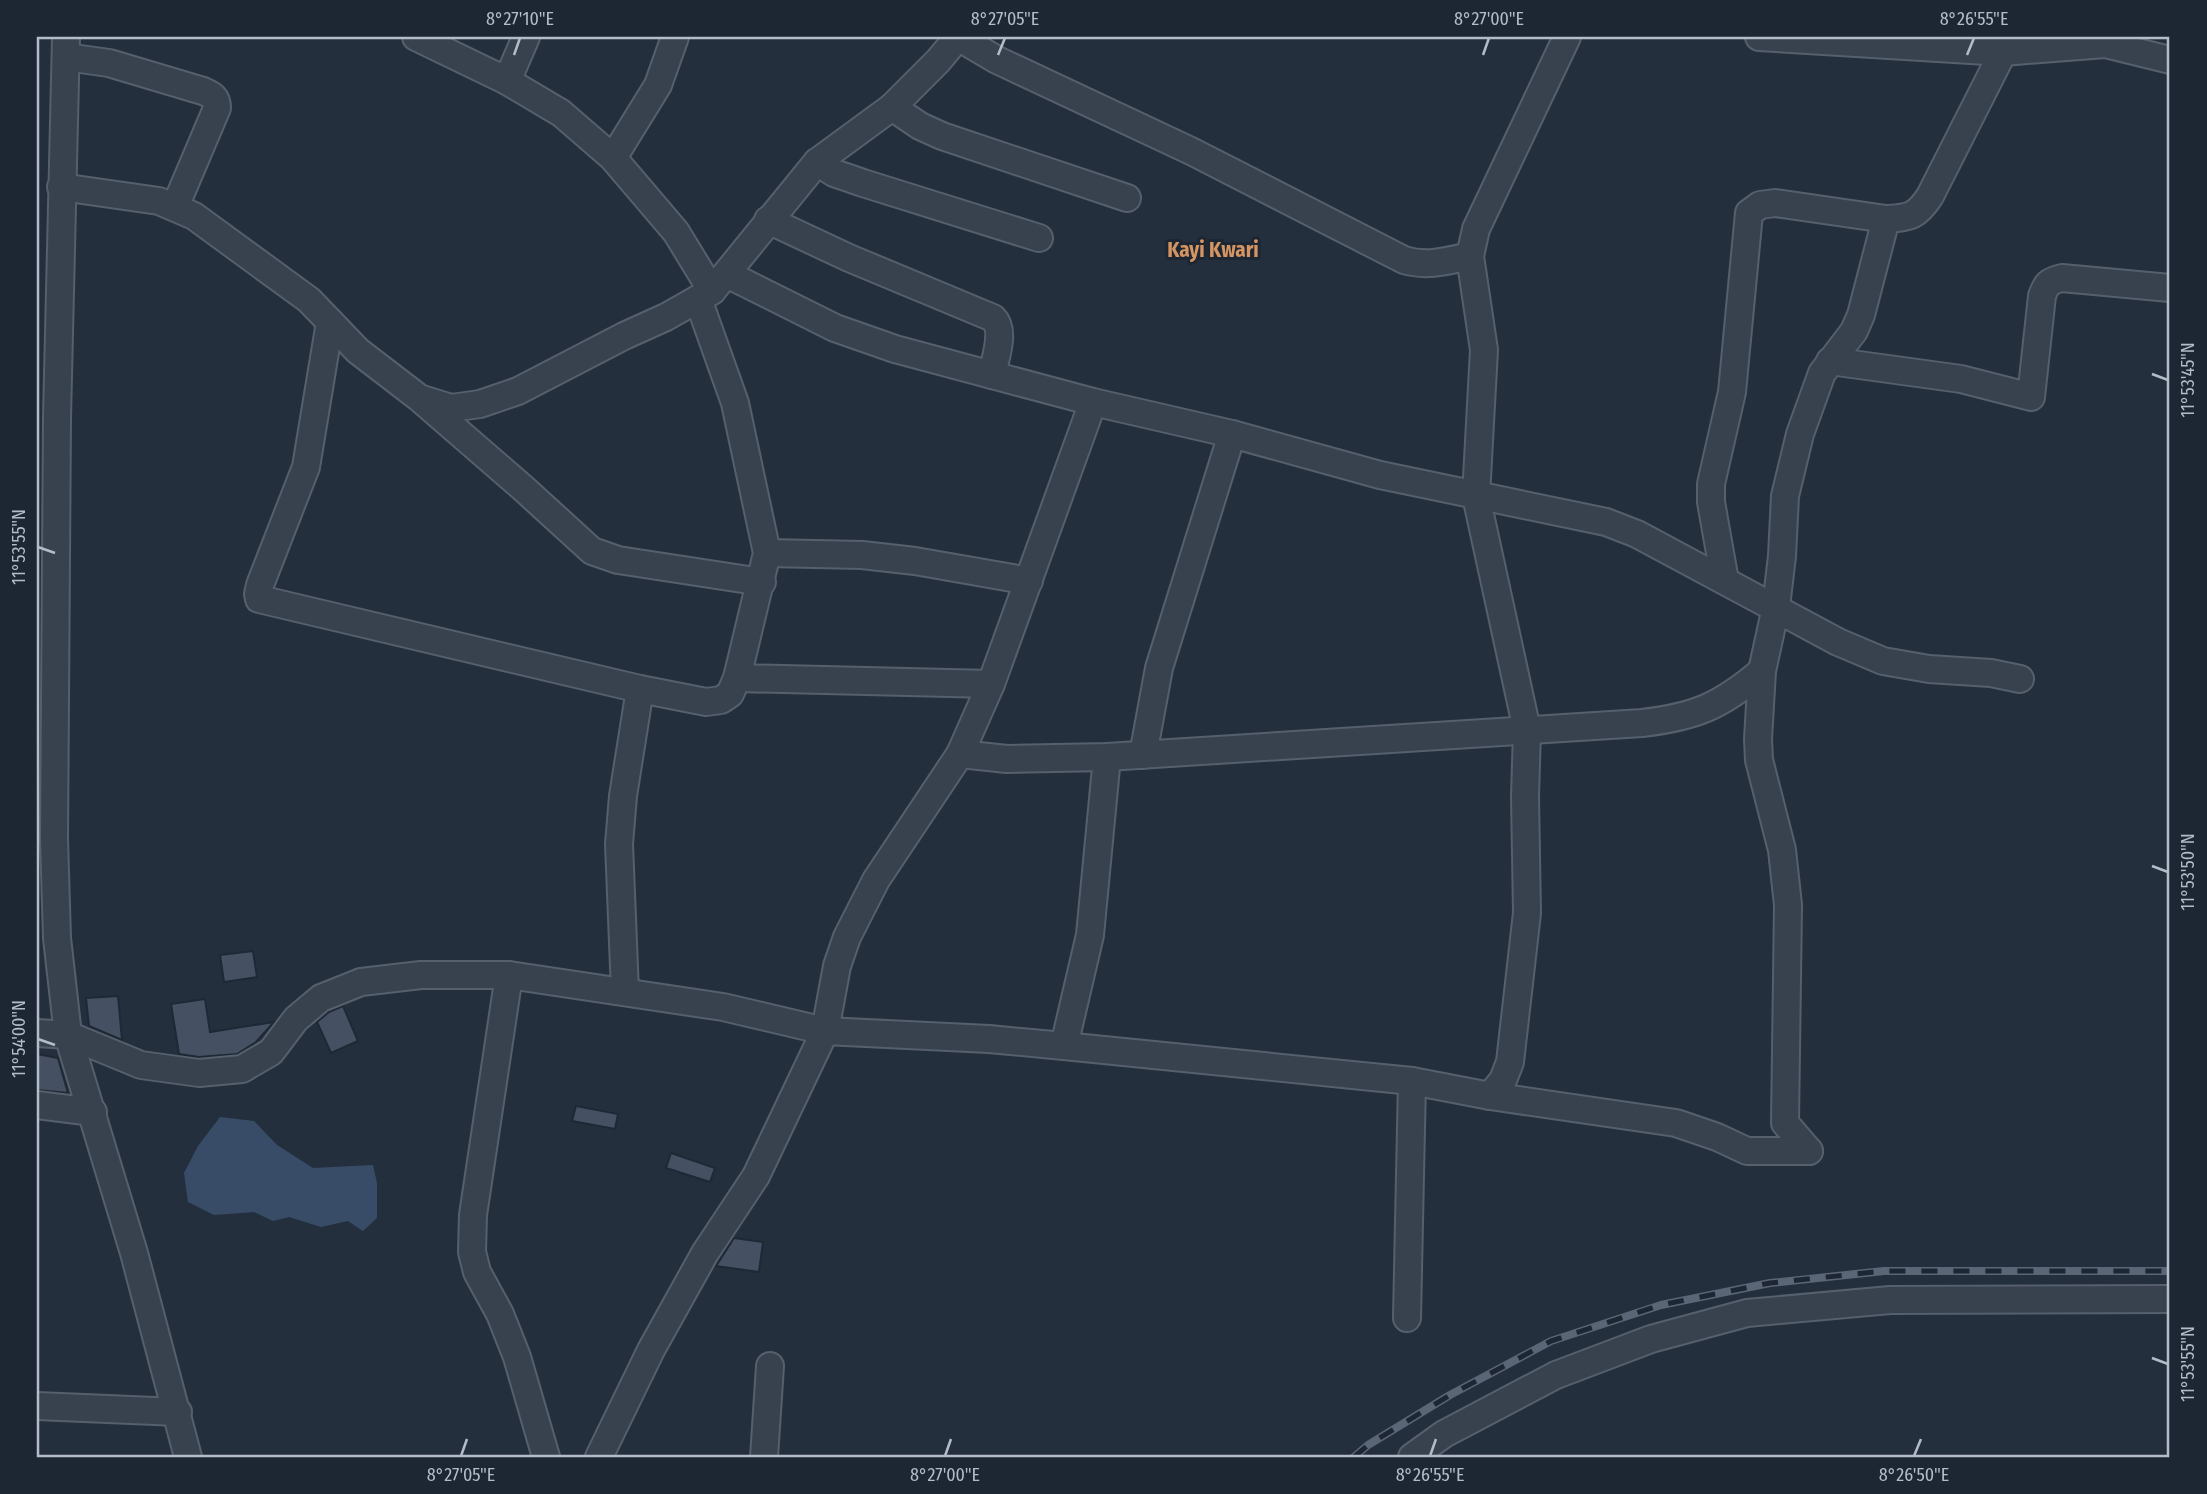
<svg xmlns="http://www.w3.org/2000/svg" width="2207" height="1494" viewBox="0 0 2207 1494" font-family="'Fira Sans Condensed',sans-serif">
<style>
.water{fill:#394c67}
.building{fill:#455162;stroke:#1f2835;stroke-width:2}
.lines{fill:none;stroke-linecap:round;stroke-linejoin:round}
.minor-casing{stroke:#565f6c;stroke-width:30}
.minor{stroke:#38414e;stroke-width:26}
.rail-casing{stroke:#5a6575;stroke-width:8}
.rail{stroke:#1d2633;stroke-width:5;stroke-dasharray:16;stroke-linecap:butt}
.ticks{fill:none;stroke:#b4bcc9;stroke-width:2.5}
.labels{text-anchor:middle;stroke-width:6;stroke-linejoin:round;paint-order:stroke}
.quarter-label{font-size:21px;font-weight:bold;fill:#d59563;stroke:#1d2633}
.neatline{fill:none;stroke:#b4bcc9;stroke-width:2.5}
.ticks-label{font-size:18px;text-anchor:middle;fill:#b4bcc9}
</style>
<rect width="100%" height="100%" fill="#242f3e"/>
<path class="water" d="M220 1117 254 1121 277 1145 313 1168 373 1165 377 1183V1218L363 1231 348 1221 321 1227 289 1217 273 1221 254 1212 214 1215 188 1202 184 1173 198 1146Z"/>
<g class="building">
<path d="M253 951 257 977 224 982 220 955Z"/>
<path d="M118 996 122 1040 89 1026 86 998Z"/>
<path d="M205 999 210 1032 274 1022 256 1042 237 1054 199 1057 179 1054 171 1004Z"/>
<path d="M343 1006 358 1041 331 1053 317 1022 329 1012Z"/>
<path d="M37 1054 58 1058 68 1093 37 1090Z"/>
<path d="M576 1106 618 1114 615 1129 572 1121Z"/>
<path d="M671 1153 715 1168 710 1182 666 1168Z"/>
<path d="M734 1238 763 1242 759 1272 716 1266Z"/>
</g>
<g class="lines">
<g class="minor-casing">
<g id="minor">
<path d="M66 37 57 418 54 839 57 938 68 1035 134 1253 188 1457"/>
<path d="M416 37 507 81 561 113 613 158 676 232 712 291"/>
<path d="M962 37 970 44 997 60 1191 151 1404 260C1427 267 1447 261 1470 256"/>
<path d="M1759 37 2003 52 2105 44 2170 60"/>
<path d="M66 57 109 63 203 91C212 95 217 97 217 108L175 207"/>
<path d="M507 81 526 37"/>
<path d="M892 107 920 126 942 136 1127 198"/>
<path d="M613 158 658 85 675 37"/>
<path d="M817 162 834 173 863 183 1039 238"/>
<path d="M61 187 159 201 194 216 309 300 358 351 418 397 523 488 592 551 618 560 762 582"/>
<path d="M768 220 849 258 993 318C1006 330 995 359 992 375"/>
<path d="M727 274 835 328 895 349 1093 402 1232 434 1380 475 1606 522 1637 534 1838 642 1883 661 1929 669 1991 673 2020 679"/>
<path d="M330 322 306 467 260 585 258 594 259 599 640 689 706 702 721 700 730 694 737 678 767 553 735 403 698 299"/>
<path d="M1830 361 1961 379 2031 397 2042 296C2046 284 2049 281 2062 278L2170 288"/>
<path d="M422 399 451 408 480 404 518 391 624 336 666 317 712 291 817 162 892 107 938 61 958 37"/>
<path d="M767 553 862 555 915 561 1029 581"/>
<path d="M1725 581 1711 502V484L1732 392 1749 213 1760 205 1775 203 1886 219C1910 218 1917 216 1930 196L2003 52 2008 37"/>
<path d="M737 678 991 684"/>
<path d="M960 754 1007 759 1107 757 1642 723C1695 717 1721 706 1762 671"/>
<path d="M1143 755 1159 668 1232 434"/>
<path d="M509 975 473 1215 472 1252 477 1272 500 1314 517 1357 546 1457"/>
<path d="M625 992 619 844 623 796 640 689"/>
<path d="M37 1033 68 1035 141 1065 199 1073 242 1069 271 1052 296 1019 321 998 361 982 421 975H509L723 1007 825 1031 989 1039 1064 1046 1412 1081 1490 1096 1676 1123 1717 1137 1747 1151H1809"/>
<path d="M1064 1046 1090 935 1107 757"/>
<path d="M1490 1096 1503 1080 1510 1062 1527 913 1525 797 1527 730 1476 496 1484 350 1470 256 1476 229 1567 37"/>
<path d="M37 1105 93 1112"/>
<path d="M1809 1151 1785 1123 1788 905 1782 850 1759 760 1758 739 1762 671 1776 607 1782 556 1785 496 1800 434 1822 373 1854 331 1861 315 1886 219"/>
<path d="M1407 1318 1412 1081"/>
<path d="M37 1406 178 1412"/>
<path d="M599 1457 651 1350 705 1253 756 1176 825 1031 837 966 847 937 876 880 960 754 991 684 1093 402"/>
<path d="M764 1457 770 1366"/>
<path d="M1412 1457 1444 1434 1556 1375 1651 1339 1747 1313 1890 1300 2170 1299"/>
</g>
</g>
<use href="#minor" class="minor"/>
<g class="rail-casing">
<path id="rail" d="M1354 1457 1368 1445 1450 1395 1551 1341 1661 1305 1770 1283 1884 1271H2170"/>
</g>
<use href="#rail" class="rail"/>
</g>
<path class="ticks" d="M514 55 520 38M998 55 1005 38M1483 55 1489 38M1967 55 1974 38M2152 374 2168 380M38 547 55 553M2152 866 2168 872M38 1039 55 1045M2152 1358 2168 1364M461 1456 467 1439M945 1456 951 1439M1430 1456 1436 1439M1914 1456 1921 1439"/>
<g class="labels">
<g class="quarter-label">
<text x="1213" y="257">Kayi Kwari</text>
</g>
</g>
<rect width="2207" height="1494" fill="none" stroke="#1d2633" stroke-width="77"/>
<rect x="38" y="38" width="2130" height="1418" class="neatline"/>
<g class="ticks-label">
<text x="520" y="25">8°27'10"E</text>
<text x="1005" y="25">8°27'05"E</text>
<text x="1489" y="25">8°27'00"E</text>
<text x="1974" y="25">8°26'55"E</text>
<text transform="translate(2188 380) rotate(-90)" y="6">11°53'45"N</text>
<text transform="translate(19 547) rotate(-90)" y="6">11°53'55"N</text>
<text transform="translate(2188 872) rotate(-90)" y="6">11°53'50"N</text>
<text transform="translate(19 1039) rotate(-90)" y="6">11°54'00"N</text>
<text transform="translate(2188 1364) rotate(-90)" y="6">11°53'55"N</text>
<text x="461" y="1481">8°27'05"E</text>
<text x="945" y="1481">8°27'00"E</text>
<text x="1430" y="1481">8°26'55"E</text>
<text x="1914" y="1481">8°26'50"E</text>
</g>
</svg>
